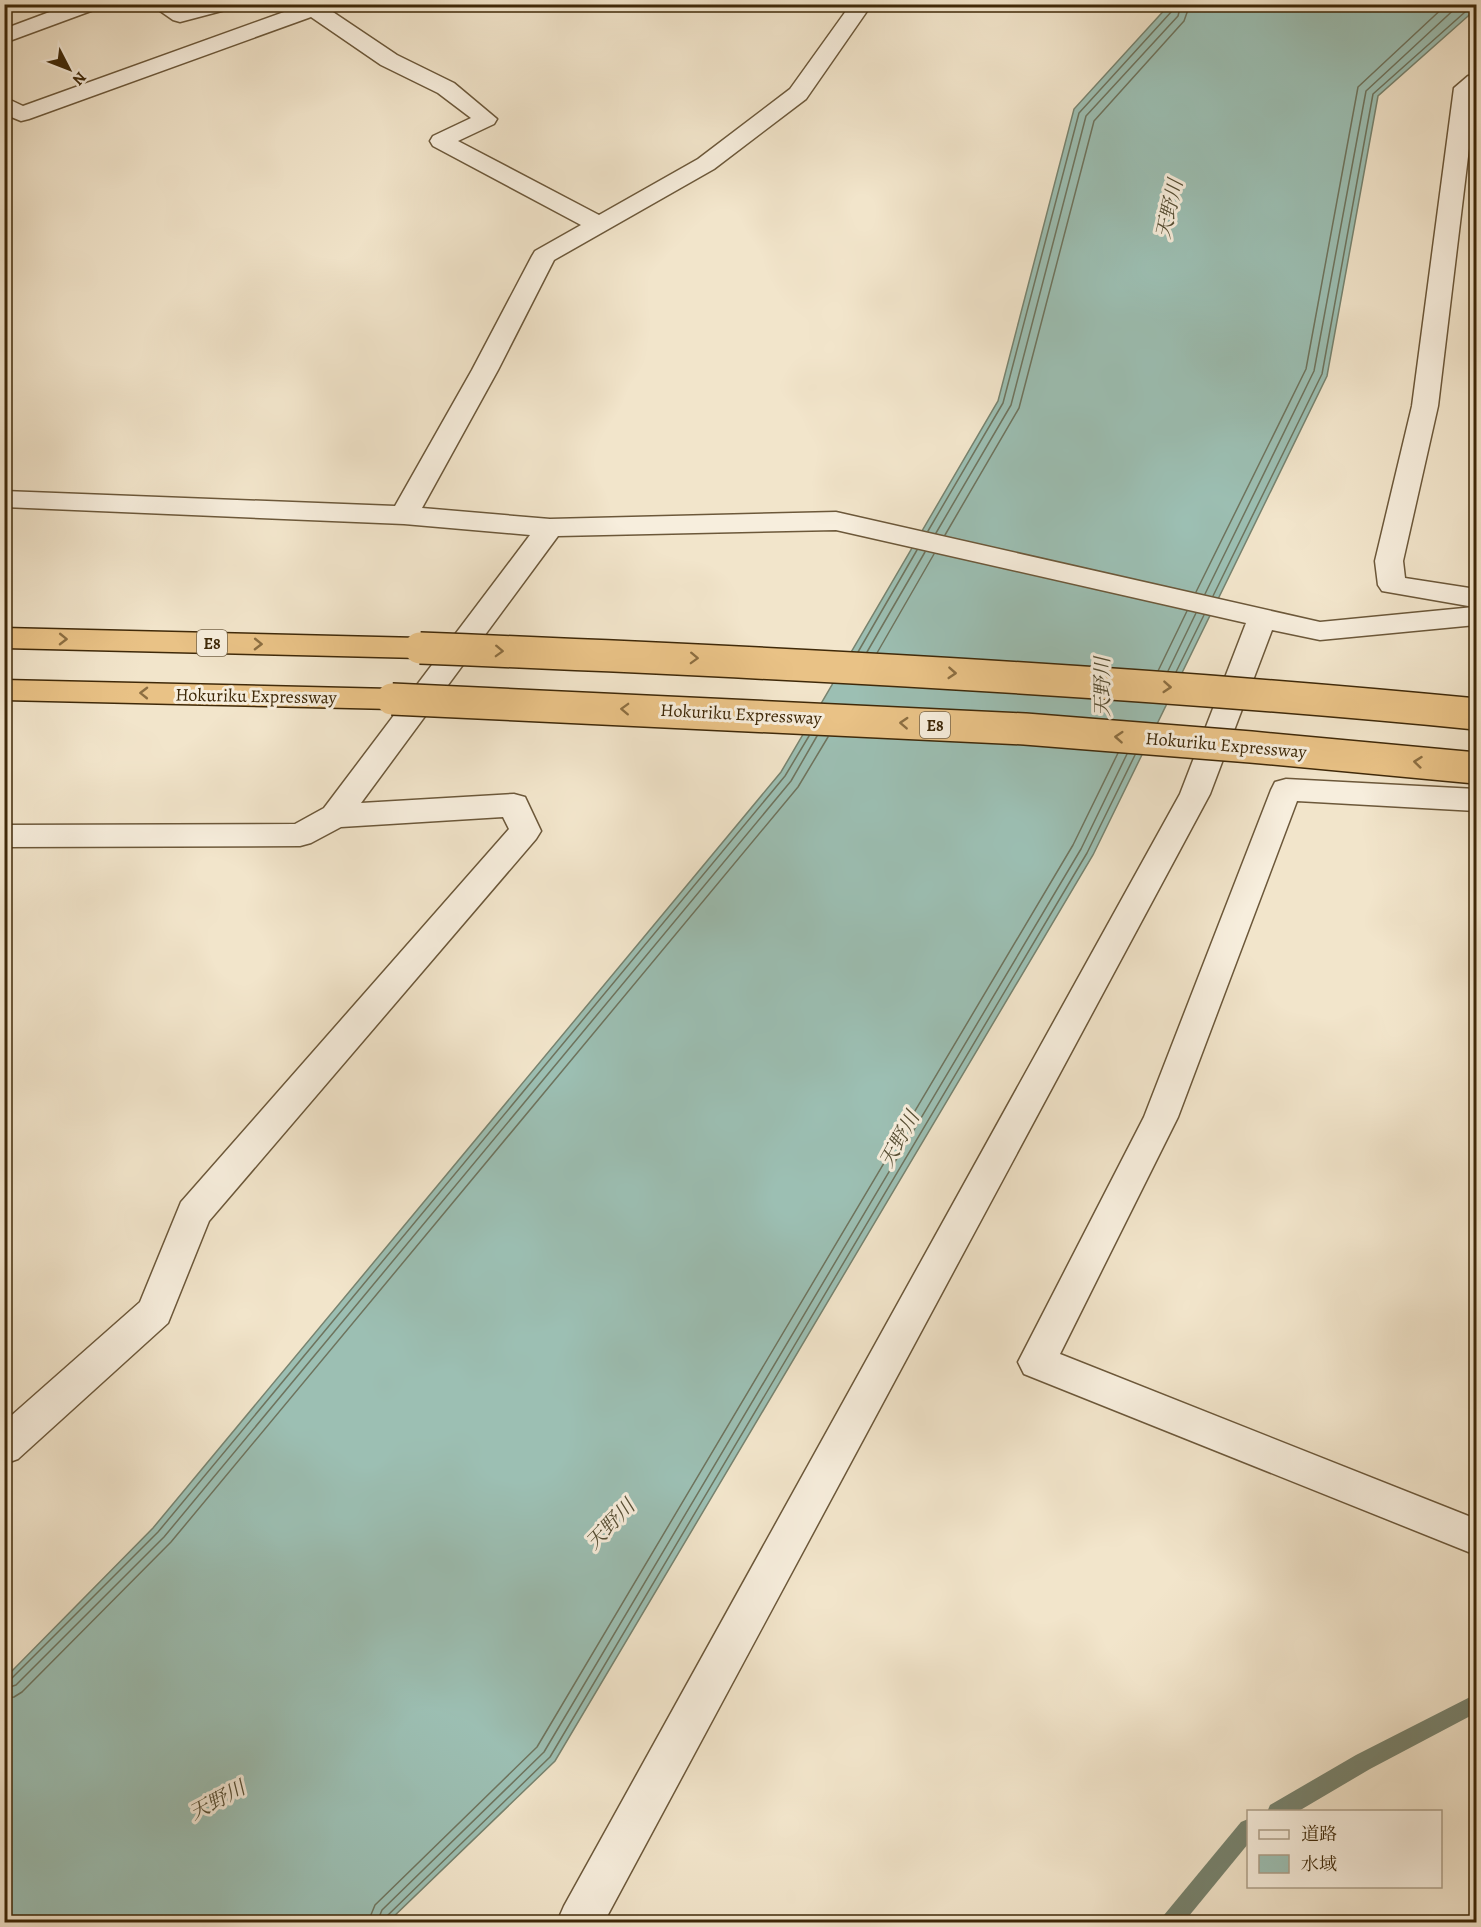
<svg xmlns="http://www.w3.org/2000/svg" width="1481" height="1927" viewBox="0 0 1481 1927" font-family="Alegreya,'Noto Serif JP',serif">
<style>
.water{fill:#9cbfb3;stroke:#77836f;stroke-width:1.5}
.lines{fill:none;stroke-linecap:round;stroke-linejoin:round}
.shore{stroke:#6e745e;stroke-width:1.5}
.stream{fill:#77836f;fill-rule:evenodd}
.street-casing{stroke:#6c583a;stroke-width:3}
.highway-casing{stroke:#3f2909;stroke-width:3}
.street{fill:#f7eedd;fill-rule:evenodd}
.highway{fill:#e9c286;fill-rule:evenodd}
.highway-bridge-casing{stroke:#3f2909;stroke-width:34;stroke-linecap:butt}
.highway-bridge{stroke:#e9c286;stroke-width:31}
.oneway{stroke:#8c6e41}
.labels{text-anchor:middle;stroke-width:6;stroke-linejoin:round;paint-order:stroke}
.shield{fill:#f7eedd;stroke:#766449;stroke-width:1.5}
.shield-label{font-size:16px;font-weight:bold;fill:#3f2909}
.street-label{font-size:18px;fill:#3f2909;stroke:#f7eedd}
.water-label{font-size:20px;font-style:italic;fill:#564e34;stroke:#f7eedd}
</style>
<rect width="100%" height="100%" fill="#f2e5cb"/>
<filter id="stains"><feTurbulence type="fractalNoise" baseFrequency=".00333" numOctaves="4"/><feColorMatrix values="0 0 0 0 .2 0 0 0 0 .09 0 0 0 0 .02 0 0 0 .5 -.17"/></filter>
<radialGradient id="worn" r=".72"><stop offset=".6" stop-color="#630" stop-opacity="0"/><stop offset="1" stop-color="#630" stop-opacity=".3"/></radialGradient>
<path class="water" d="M1169 5H1476V9L1378 96 1327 376 1093 855 555 1761 388 1922H5V1678L153 1528 781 772 998 401 1074 109Z"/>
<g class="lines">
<g class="shore">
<path d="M928 531 1003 403 1079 113 1172 11 1173 4"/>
<path d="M936 533 1011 405 1086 116 1178 16 1181 4"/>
<path d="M945 535 1019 408 1094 121 1184 21 1190 4"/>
<path d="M1196 592 1306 369 1358 87 1447 4"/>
<path d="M1205 594 1314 371 1366 91 1460 4"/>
<path d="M1213 596 1322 374 1373 94 1474 4"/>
<path d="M858 652 917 550"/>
<path d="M867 652 925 552"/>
<path d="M877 653 934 554"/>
<path d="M1158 671 1187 611"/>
<path d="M1168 671 1196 613"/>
<path d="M1176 672 1204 615"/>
<path d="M4 1681 11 1679 158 1532 785 776 809 736"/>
<path d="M4 1689 16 1685 164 1537 791 781 817 736"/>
<path d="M4 1698 14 1697 22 1692 171 1542 798 787 828 737"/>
<path d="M368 1922 375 1905 537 1747 1073 845 1118 753"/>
<path d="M377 1922 382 1910 544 1752 1081 849 1127 754"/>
<path d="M385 1922 387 1916 550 1757 1087 853 1135 755"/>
</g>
<g class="stream">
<path d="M1476 1694V1713L1370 1769 1297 1812H1267L1270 1805 1356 1755Z"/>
<path d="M1248 1819V1844L1184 1922H1161L1164 1915 1241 1822Z"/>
</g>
<g class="street-casing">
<g id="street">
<path d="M71 4H102L99 8 4 43V29Z"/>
<path d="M150 4H176L183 9 200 4H236L233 8 180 22 173 20Z"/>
<path d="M296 4H321L397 55 454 83 497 119 494 124 458 141 599 215 698 159 790 89 851 4H872L806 99 714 169 554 260 498 370 422 508 550 519 836 512 1320 622 1474 607 1382 591 1378 585 1375 561 1412 406 1454 88 1468 76 1476 75V90L1438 406 1403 561 1405 578 1476 589V625L1320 640 1272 630 1210 794 604 1922H557L564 1906 1180 794 1246 623 836 530 558 536 361 803 514 794 525 797 541 831 536 839 209 1221 168 1323 18 1459 4 1464V1422L140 1302 181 1202 509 829 503 817 341 827 311 843 300 846 4 847V825L295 824 324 808 530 535 404 524 4 507V491L395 506 472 370 532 256 535 251 581 225 433 146 430 141 433 136 471 118 438 93 381 65 311 17 29 119 21 121 4 114V97L23 106 298 7Z"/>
<path d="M1286 779 1476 789V811L1297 801 1178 1117 1060 1354 1476 1519V1555L1024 1374 1018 1362 1144 1117 1271 790 1275 782Z"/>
</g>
</g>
<g class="highway-casing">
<g id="highway">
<path d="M4 628 420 638 430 641 435 648 430 655 420 658 4 648Z"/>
<path d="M4 680 392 689 402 692 407 699 402 706 392 709 4 700Z"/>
</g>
</g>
<use href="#street" class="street"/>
<use href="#highway" class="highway"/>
<g class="highway-bridge-casing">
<g id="highway-bridge">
<path d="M420 648C773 662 1125 680 1476 714"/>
<path d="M392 699 1025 729 1251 747 1476 768"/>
</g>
</g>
<use href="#highway-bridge" class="highway-bridge"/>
</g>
<defs><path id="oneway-chevron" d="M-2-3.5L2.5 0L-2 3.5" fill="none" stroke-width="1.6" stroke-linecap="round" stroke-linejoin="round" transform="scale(1.5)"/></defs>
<g class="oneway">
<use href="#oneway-chevron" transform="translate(63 639) rotate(1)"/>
<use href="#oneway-chevron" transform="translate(258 644) rotate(1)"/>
<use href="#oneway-chevron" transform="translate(499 651) rotate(2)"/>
<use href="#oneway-chevron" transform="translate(694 658) rotate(2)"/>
<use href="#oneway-chevron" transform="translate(952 673) rotate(4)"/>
<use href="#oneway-chevron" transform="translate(1167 687) rotate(4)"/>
<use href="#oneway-chevron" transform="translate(144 693) rotate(-179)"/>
<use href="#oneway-chevron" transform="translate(625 709) rotate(-178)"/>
<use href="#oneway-chevron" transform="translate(904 723) rotate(-177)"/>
<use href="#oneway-chevron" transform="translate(1119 737) rotate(-176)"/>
<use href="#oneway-chevron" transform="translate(1418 762) rotate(-174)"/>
</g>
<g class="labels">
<g class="shield">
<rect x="197" y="630" width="30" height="26" rx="4.5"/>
<rect x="920" y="712" width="30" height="26" rx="4.5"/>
</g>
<g class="shield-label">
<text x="212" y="649">E8</text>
<text x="935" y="731">E8</text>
</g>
<g class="street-label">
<text transform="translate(256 696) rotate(1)" y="6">Hokuriku Expressway</text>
<text transform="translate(741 714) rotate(3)" y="6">Hokuriku Expressway</text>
<text transform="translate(1226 745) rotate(5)" y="6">Hokuriku Expressway</text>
</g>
<g class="water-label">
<text transform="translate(1169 209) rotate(-77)" y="7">天野川</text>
<text transform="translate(1102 687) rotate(-90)" y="7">天野川</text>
<text transform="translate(899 1139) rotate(-61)" y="7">天野川</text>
<text transform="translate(610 1524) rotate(-46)" y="7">天野川</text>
<text transform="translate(217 1800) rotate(-28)" y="7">天野川</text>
</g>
</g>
<rect width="1481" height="1927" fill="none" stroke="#f2e5cb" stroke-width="24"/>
<rect x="6" y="6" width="1469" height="1915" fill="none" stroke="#3f2909" stroke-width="3"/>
<rect x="12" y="12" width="1457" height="1903" fill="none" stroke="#3f2909" stroke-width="1.5"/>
<rect x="1247" y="1810" width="195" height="78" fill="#f7eedd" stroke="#ad9f88" stroke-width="1.5"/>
<rect x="1259" y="1830" width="30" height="9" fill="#f7eedd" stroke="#ad9f88" stroke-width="1.5"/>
<text x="1301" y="1840" font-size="18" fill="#3f2909">道路</text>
<rect x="1259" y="1855" width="30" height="18" fill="#9cbfb3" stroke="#ad9f88" stroke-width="1.5"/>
<text x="1301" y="1870" font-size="18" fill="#3f2909">水域</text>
<g transform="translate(69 69) rotate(132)" stroke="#f7eedd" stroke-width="4.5" paint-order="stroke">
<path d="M0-4.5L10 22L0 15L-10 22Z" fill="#3f2909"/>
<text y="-9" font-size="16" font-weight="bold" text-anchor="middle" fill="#3f2909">N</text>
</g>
<rect width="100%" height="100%" filter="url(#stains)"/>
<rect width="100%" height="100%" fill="url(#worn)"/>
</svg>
